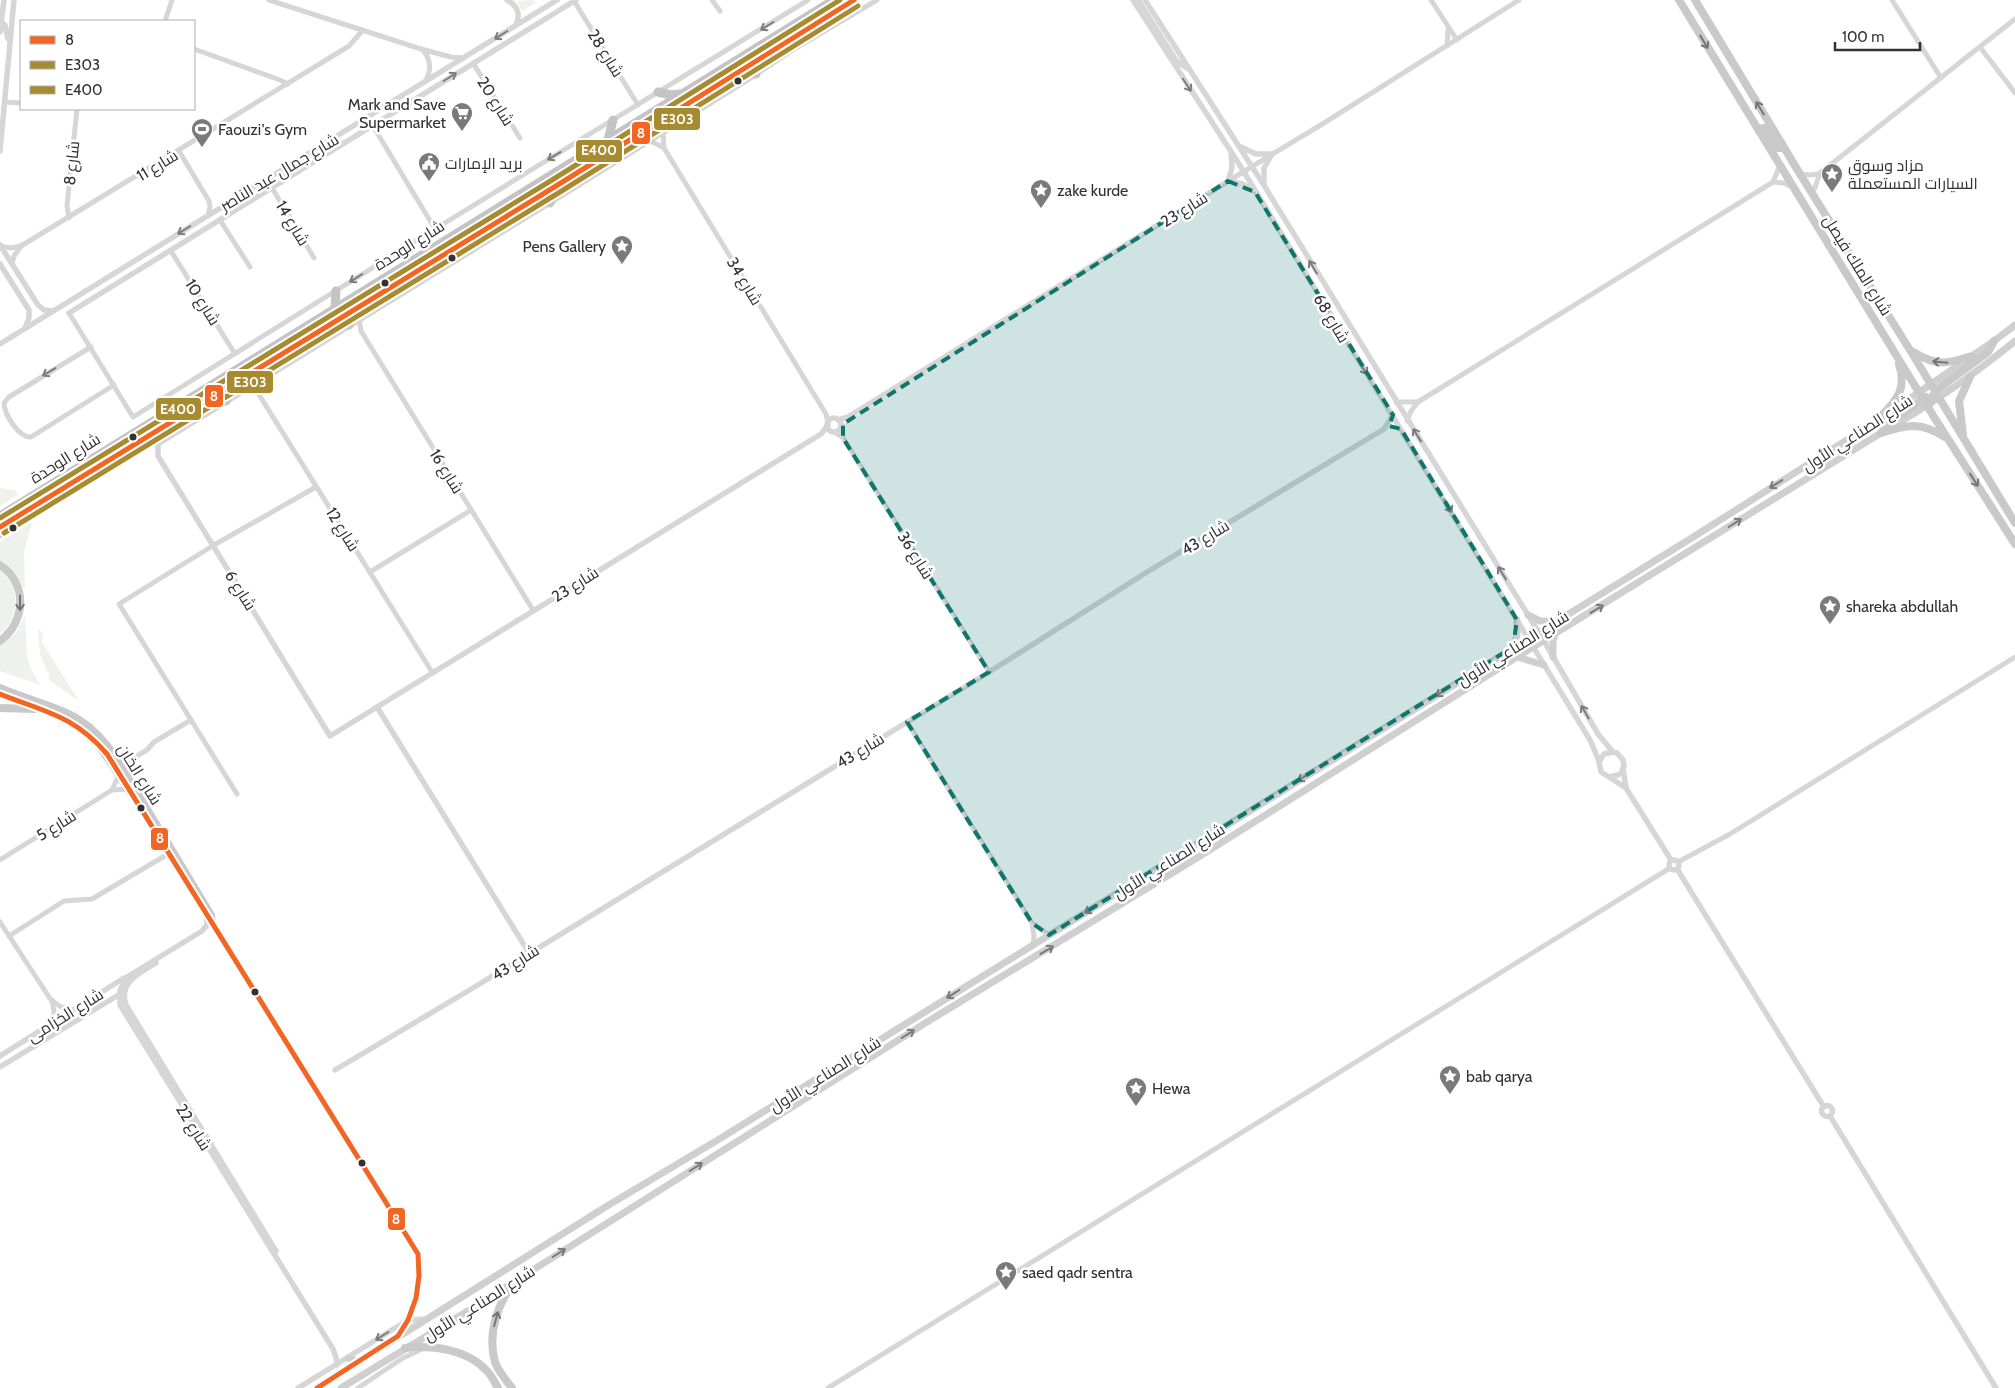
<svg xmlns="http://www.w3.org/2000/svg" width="2015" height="1388" viewBox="0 0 2015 1388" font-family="Cabin,Cairo,sans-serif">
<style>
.green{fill:#eff2ec}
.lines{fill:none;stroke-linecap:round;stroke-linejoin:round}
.minor{stroke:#d6d6d6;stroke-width:5}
.tertiary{stroke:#d6d6d6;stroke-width:5.5}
.secondary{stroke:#cfcfcf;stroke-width:7}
.primary{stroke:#c9c9c9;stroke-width:8}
.motorway{stroke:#c4c4c4;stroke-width:9}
.bus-1-casing{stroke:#fff;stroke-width:9}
.bus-2-casing{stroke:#fff;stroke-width:9}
.bus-3-casing{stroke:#fff;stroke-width:9}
.bus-1{stroke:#f26522;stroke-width:5}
.bus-2{stroke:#a78b30;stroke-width:5}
.bus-3{stroke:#a78b30;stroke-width:5}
.oneway{stroke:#7c7c7c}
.oneway2{stroke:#767676}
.oneway3{stroke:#797979}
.marked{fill:#0f766e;fill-opacity:0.2;stroke:#0f766e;stroke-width:4;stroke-dasharray:10 6;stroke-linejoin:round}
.bus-dot{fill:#323232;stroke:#fff;stroke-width:2}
.labels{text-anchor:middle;stroke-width:5;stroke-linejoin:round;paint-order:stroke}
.street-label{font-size:16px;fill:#323232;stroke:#fff}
.poi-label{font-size:16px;fill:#323232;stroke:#fff;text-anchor:start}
.line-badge{stroke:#fff;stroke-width:2}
.badge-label{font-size:14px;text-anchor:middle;font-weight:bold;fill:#fff}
</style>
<rect width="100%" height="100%" fill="#fff"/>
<g class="green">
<path d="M532 0 537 2 522 11 517 1Z"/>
<path d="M0 488 15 490 18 495 0 506Z"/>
<path d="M32 522 24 552 25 590 16 574 0 560V542Z"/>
<path d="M0 570C22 587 19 617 0 635Z"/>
<path d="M25 616 27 655 30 667 40 685 0 671V646L16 633Z"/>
<path d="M38 628 43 634 42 642 79 701 49 680V675L40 655Z"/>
</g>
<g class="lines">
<g class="minor">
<path d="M269 0 421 49 451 57 464 58"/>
<path d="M712 0 720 11"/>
<path d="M1431 0 1457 40"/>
<path d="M1892 0 1941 78"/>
<path d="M574 1 638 105"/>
<path d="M165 21 172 0"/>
<path d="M1447 46 1448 30"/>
<path d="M1980 47 2015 93"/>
<path d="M194 49 280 80 288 84"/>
<path d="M422 49C431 59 432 70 425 82"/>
<path d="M473 63 520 138"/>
<path d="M5 102 21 103"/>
<path d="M373 126 435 229"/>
<path d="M663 132 664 148 826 414 828 423"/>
<path d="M649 140 664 148"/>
<path d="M179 151 209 201 210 207 208 215"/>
<path d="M1243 172 1324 123 1519 0"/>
<path d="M1800 174 1810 175 1819 174"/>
<path d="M1773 182 1784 183 1792 187"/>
<path d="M272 188 314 258"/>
<path d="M1813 193 1820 173 2015 19"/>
<path d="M69 218 67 206 77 109"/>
<path d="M220 220 250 267"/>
<path d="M0 246 11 248 21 246 349 46 363 30"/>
<path d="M171 251 235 354"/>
<path d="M12 264 14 256 21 246"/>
<path d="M69 313 133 417 435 229 808 0"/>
<path d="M359 319 361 331 533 610"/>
<path d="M91 347 9 397 4 403C4 414 19 438 31 437L114 385"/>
<path d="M253 385 432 672"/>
<path d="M1396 402H1418"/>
<path d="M1407 421 1411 411 1418 402 1773 182 1780 165"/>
<path d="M841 428 843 438 989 672"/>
<path d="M834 432 842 437"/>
<path d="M158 444 550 203 740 85 796 48 877 0"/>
<path d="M370 572 471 510"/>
<path d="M907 722 1032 923 1034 936 1033 944"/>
<path d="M125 763 147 750 154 742 191 720"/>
<path d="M112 790 119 775"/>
<path d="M237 794 119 604 214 545 316 487"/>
<path d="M0 860 112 790 128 789"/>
<path d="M1678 862 1730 834 2015 657"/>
<path d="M0 922 51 1000 61 1007 74 1010"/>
<path d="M1032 923 1049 935"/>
<path d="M9 936 64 901 92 899 168 854"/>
<path d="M50 1025 54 1012 52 1000"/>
<path d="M358 1388 403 1358 422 1349"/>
<path d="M828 1388 1670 868"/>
</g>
<g class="tertiary">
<path d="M507 0C517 5 521 14 516 25"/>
<path d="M1133 0 1239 164 1590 740 1599 761"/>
<path d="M1138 0 1177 62 1189 69"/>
<path d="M1145 0 1265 187 1544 641 1598 734 1613 752 1617 753 1623 760 1624 766 1621 773 1618 775 1609 777 1601 772 1599 762 1604 754 1613 752"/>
<path d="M1 22 5 25 8 39"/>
<path d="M0 32 4 0"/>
<path d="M1241 147 1256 154H1272"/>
<path d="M0 151 14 0"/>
<path d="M1228 181 1232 168 1231 153"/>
<path d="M1228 181 1243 184 1254 191"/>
<path d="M282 182 284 176 297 167 295 161"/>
<path d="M1264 184V168L1272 154"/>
<path d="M0 245 38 305 44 310 53 311"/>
<path d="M0 264 29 310V318L25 328"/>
<path d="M69 313 576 0"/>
<path d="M0 344C186 229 372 115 557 0"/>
<circle cx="834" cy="425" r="7"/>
<path d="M838 420 848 417 1243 172"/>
<path d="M158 444V456L330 736 821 434 828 425"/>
<path d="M377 707 529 953"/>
<path d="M1623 769 1626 788 1671 860"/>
<path d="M1609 777 1626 788"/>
<circle cx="1674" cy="865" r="5"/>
<path d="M1677 869 1824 1107"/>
<path d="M206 915 207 925 202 931 127 977 120 990V1005L333 1349 336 1357 337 1365"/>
<path d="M156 963C140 973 118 982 126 1005L276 1251"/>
<path d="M0 1056 124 978"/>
<path d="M0 1067 120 994"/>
<path d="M335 1070 473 988 989 672 1147 572 1384 429 1393 415"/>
<circle cx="1827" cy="1111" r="5.5"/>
<path d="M1830 1116 1996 1388"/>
<path d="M298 1388 408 1320 426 1319"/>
</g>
<g class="secondary">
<path d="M1528 615 1540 621H1554"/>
<path d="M1513 647 1517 636V620"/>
<path d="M1517 657 1544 665"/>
<path d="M1553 657V642L1555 634"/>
<path d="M348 1358 358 1361"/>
<path d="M317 1388 607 1206 721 1138 1690 539 1877 421 1994 341 2015 325"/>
<path d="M341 1388 466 1312 927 1022 1192 861 1517 657 1881 433C1931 405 1971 377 2015 341"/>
</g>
<g class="primary">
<path d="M1679 0 1934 417 2015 544"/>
<path d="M1695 0 1800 174 1910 350 2015 523"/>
<path d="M1758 129 1764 128 1778 148H1781L1782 144"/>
<path d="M1913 352C1938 367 1946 364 1972 356"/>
<path d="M1928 407 1932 397 1938 389 1988 352 1994 341"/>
<path d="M1877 421C1894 401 1908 393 1899 364"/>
<path d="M1881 433 1887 425 1926 397"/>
<path d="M1881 433C1908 424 1921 422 1945 437"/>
<path d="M1963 435 1959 401 1970 377"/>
<path d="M0 534 105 469 117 458"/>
<path d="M0 565C28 583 26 622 0 641"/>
<path d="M0 688C50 710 82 706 116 758L211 915 212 923"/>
<path d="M0 694C18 702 37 705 55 713 92 728 110 760 130 793"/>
<path d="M0 708 35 709"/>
<path d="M405 1348C433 1345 467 1349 487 1371 492 1376 495 1383 498 1388"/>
<path d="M512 1388C506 1380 498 1371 495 1362 487 1333 498 1301 517 1279"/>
</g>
<g class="motorway">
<path d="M741 71 756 74"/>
<path d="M658 92 671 95 680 94"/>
<path d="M636 136 649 140"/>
<path d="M608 140 613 120"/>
<path d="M550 203 556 186"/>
<path d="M335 308 336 291"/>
<path d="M334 323 349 325"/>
<path d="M210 399 226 401"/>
<path d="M0 516 834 0"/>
<path d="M0 527 556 186 854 0"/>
</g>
<g class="bus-1-casing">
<g id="bus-1">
<path d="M0 527 556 186 854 0"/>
<path d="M0 694C45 712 73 715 107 754L418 1254 419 1276 416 1298 408 1320 398 1336 317 1388"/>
</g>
</g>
<g class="bus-2-casing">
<path id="bus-2" d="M4 533 560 192 858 6"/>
</g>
<g class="bus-3-casing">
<path id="bus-3" d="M0 518 552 180 840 0"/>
</g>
<use href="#bus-1" class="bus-1"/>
<use href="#bus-2" class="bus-2"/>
<use href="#bus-3" class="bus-3"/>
</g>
<defs><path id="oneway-shaft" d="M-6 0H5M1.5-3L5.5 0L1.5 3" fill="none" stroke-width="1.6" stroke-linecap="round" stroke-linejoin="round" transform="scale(1.25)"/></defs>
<g class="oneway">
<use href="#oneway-shaft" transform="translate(767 26) rotate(148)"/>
<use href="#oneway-shaft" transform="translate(501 35) rotate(148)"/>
<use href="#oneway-shaft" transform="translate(450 77) rotate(-32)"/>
<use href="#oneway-shaft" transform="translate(1187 85) rotate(57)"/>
<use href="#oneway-shaft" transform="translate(554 156) rotate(149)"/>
<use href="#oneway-shaft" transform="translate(184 230) rotate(148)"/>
<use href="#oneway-shaft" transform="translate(1313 267) rotate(-121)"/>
<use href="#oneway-shaft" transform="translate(356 278) rotate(148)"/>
<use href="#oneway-shaft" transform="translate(1363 368) rotate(58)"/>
<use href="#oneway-shaft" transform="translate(49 372) rotate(149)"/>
<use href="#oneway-shaft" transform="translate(1417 435) rotate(-122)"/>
<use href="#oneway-shaft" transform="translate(1448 506) rotate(59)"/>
<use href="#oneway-shaft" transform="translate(1502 573) rotate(-122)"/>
<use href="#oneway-shaft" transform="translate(1585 712) rotate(-120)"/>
<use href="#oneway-shaft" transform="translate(382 1336) rotate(148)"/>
</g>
<g class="oneway2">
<use href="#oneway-shaft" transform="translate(1704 42) rotate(59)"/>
<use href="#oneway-shaft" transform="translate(1760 108) rotate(-121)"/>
<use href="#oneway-shaft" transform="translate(1940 362) rotate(-175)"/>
<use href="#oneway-shaft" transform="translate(1974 480) rotate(58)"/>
<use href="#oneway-shaft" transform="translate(20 603) rotate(90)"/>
<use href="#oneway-shaft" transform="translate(496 1319) rotate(-75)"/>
</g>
<g class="oneway3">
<use href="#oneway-shaft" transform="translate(1776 484) rotate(148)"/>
<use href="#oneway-shaft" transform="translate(1735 523) rotate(-32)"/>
<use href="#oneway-shaft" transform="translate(1597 609) rotate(-31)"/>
<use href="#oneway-shaft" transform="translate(1442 692) rotate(147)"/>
<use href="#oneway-shaft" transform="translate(1304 777) rotate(148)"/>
<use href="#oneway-shaft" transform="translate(1091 909) rotate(148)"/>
<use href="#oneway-shaft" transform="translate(1047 950) rotate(-31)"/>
<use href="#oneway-shaft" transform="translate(953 994) rotate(148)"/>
<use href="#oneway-shaft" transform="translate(908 1034) rotate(-32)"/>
<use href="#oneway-shaft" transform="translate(696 1167) rotate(-32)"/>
<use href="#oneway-shaft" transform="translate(559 1253) rotate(-32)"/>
</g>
<path class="marked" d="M1228 181 1255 192 1393 415 1389 426 1401 429 1517 620 1513 647 1049 935 1032 923 907 722 989 672 843 438V424Z"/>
<defs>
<g id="supermarket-pin" transform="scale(1.125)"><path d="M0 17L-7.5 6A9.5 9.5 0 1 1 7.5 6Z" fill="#7a7a7a" stroke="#fff"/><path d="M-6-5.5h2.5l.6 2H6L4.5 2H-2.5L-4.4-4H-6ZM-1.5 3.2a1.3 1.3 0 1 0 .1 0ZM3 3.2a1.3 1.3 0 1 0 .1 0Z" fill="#fff"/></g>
<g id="stadium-pin" transform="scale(1.125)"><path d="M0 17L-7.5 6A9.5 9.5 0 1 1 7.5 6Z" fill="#7a7a7a" stroke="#fff"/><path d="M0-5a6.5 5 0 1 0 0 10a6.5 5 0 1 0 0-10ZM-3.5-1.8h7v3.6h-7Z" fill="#fff"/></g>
<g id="civic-pin" transform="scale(1.125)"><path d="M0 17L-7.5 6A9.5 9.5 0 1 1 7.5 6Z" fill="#7a7a7a" stroke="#fff"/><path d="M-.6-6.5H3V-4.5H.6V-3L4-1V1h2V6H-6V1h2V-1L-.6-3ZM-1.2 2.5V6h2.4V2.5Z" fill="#fff"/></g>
<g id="sight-pin" transform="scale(1.125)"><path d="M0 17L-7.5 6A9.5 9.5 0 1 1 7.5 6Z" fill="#7a7a7a" stroke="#fff"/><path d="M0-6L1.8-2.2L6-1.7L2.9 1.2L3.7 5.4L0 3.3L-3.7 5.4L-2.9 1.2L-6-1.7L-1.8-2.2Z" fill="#fff"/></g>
</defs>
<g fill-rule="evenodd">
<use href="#supermarket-pin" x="462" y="113"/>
<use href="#stadium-pin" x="202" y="129"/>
<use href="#civic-pin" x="429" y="163"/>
<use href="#sight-pin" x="1832" y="174"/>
<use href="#sight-pin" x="1041" y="190"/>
<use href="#sight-pin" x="622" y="246"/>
<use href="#sight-pin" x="1830" y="606"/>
<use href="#sight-pin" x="1450" y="1076"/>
<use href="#sight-pin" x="1136" y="1088"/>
<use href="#sight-pin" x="1006" y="1272"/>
</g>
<g class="bus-dot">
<circle cx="738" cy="81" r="4.5"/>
<circle cx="452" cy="258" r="4.5"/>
<circle cx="385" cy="283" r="4.5"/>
<circle cx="133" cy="437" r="4.5"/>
<circle cx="13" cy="528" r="4.5"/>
<circle cx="141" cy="808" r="4.5"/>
<circle cx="255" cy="992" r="4.5"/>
<circle cx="362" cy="1163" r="4.5"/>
</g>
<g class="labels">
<g class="street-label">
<text transform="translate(606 53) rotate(58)" y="6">شارع 28</text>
<text transform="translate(496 101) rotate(58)" y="6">شارع 20</text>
<text transform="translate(71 163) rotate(-84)" y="6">شارع 8</text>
<text transform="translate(157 165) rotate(-31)" y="6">شارع 11</text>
<text transform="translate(279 172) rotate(-31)" y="6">شارع جمال عبد الناصر</text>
<text transform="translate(1184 209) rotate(-32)" y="6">شارع 23</text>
<text transform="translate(293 223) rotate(59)" y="6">شارع 14</text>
<text transform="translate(409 245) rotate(-32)" y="6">شارع الوحدة</text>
<text transform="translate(1858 265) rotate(58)" y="6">شارع الملك فيصل</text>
<text transform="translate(745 281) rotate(59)" y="6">شارع 34</text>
<text transform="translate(203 302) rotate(58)" y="6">شارع 10</text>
<text transform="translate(1332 318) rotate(59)" y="6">شارع 68</text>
<text transform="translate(1857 433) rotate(-33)" y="6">شارع الصناعي الأول</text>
<text transform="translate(65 458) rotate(-32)" y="6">شارع الوحدة</text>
<text transform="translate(447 471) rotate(58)" y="6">شارع 16</text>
<text transform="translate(343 529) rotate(58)" y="6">شارع 12</text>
<text transform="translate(1205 537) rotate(-31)" y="6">شارع 43</text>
<text transform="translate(916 555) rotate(58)" y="6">شارع 36</text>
<text transform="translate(575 584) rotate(-32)" y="6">شارع 23</text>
<text transform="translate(241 590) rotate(58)" y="6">شارع 6</text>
<text transform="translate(1513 648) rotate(-32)" y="6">شارع الصناعي الأول</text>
<text transform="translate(860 750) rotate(-31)" y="6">شارع 43</text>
<text transform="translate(140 774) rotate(58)" y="6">شارع الخان</text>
<text transform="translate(56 825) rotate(-32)" y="6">شارع 5</text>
<text transform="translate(1169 861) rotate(-32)" y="6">شارع الصناعي الأول</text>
<text transform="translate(515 962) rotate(-32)" y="6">شارع 43</text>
<text transform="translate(65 1015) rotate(-32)" y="6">شارع الخزامى</text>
<text transform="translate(825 1074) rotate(-32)" y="6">شارع الصناعي الأول</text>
<text transform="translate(194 1127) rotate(58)" y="6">شارع 22</text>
<text transform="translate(479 1303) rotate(-32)" y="6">شارع الصناعي الأول</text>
</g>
<g class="poi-label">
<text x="446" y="110" text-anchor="end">Mark and Save<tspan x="446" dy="18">Supermarket</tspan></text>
<text x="218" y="135">Faouzi's Gym</text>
<text x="445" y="169">بريد الإمارات</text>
<text x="1848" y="171">مزاد وسوق<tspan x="1848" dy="18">السيارات المستعملة</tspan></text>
<text x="1057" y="196">zake kurde</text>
<text x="606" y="252" text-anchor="end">Pens Gallery</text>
<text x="1846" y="612">shareka abdullah</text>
<text x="1466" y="1082">bab qarya</text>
<text x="1152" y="1094">Hewa</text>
<text x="1022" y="1278">saed qadr sentra</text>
</g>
</g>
<g class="line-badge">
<rect x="653" y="107" width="48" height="24" rx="5" fill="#a78b30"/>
<rect x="631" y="121" width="20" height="24" rx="5" fill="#f26522"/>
<rect x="575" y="139" width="48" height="24" rx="5" fill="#a78b30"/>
<rect x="226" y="370" width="48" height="24" rx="5" fill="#a78b30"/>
<rect x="204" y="384" width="20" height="24" rx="5" fill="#f26522"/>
<rect x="155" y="397" width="47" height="24" rx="5" fill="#a78b30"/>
<rect x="150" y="827" width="19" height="24" rx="5" fill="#f26522"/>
<rect x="387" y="1207" width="19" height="24" rx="5" fill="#f26522"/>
</g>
<g class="badge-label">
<text x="677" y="124">E303</text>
<text x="641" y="138">8</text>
<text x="599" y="155">E400</text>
<text x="250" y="387">E303</text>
<text x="214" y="401">8</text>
<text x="178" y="414">E400</text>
<text x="160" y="843">8</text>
<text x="396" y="1224">8</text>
</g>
<rect x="20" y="20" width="175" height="90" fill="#ffffff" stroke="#adadad"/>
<rect x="30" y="36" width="25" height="8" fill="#f26522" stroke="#adadad"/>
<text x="65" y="45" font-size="15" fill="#323232">8</text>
<rect x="30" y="61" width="25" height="8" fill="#a78b30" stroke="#adadad"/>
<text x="65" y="70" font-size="15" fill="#323232">E303</text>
<rect x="30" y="86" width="25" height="8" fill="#a78b30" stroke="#adadad"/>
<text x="65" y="95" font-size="15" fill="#323232">E400</text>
<path d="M1835 42v8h85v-8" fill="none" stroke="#323232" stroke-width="2.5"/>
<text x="1842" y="42" font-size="15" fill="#323232" stroke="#ffffff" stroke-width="4" paint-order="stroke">100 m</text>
</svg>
